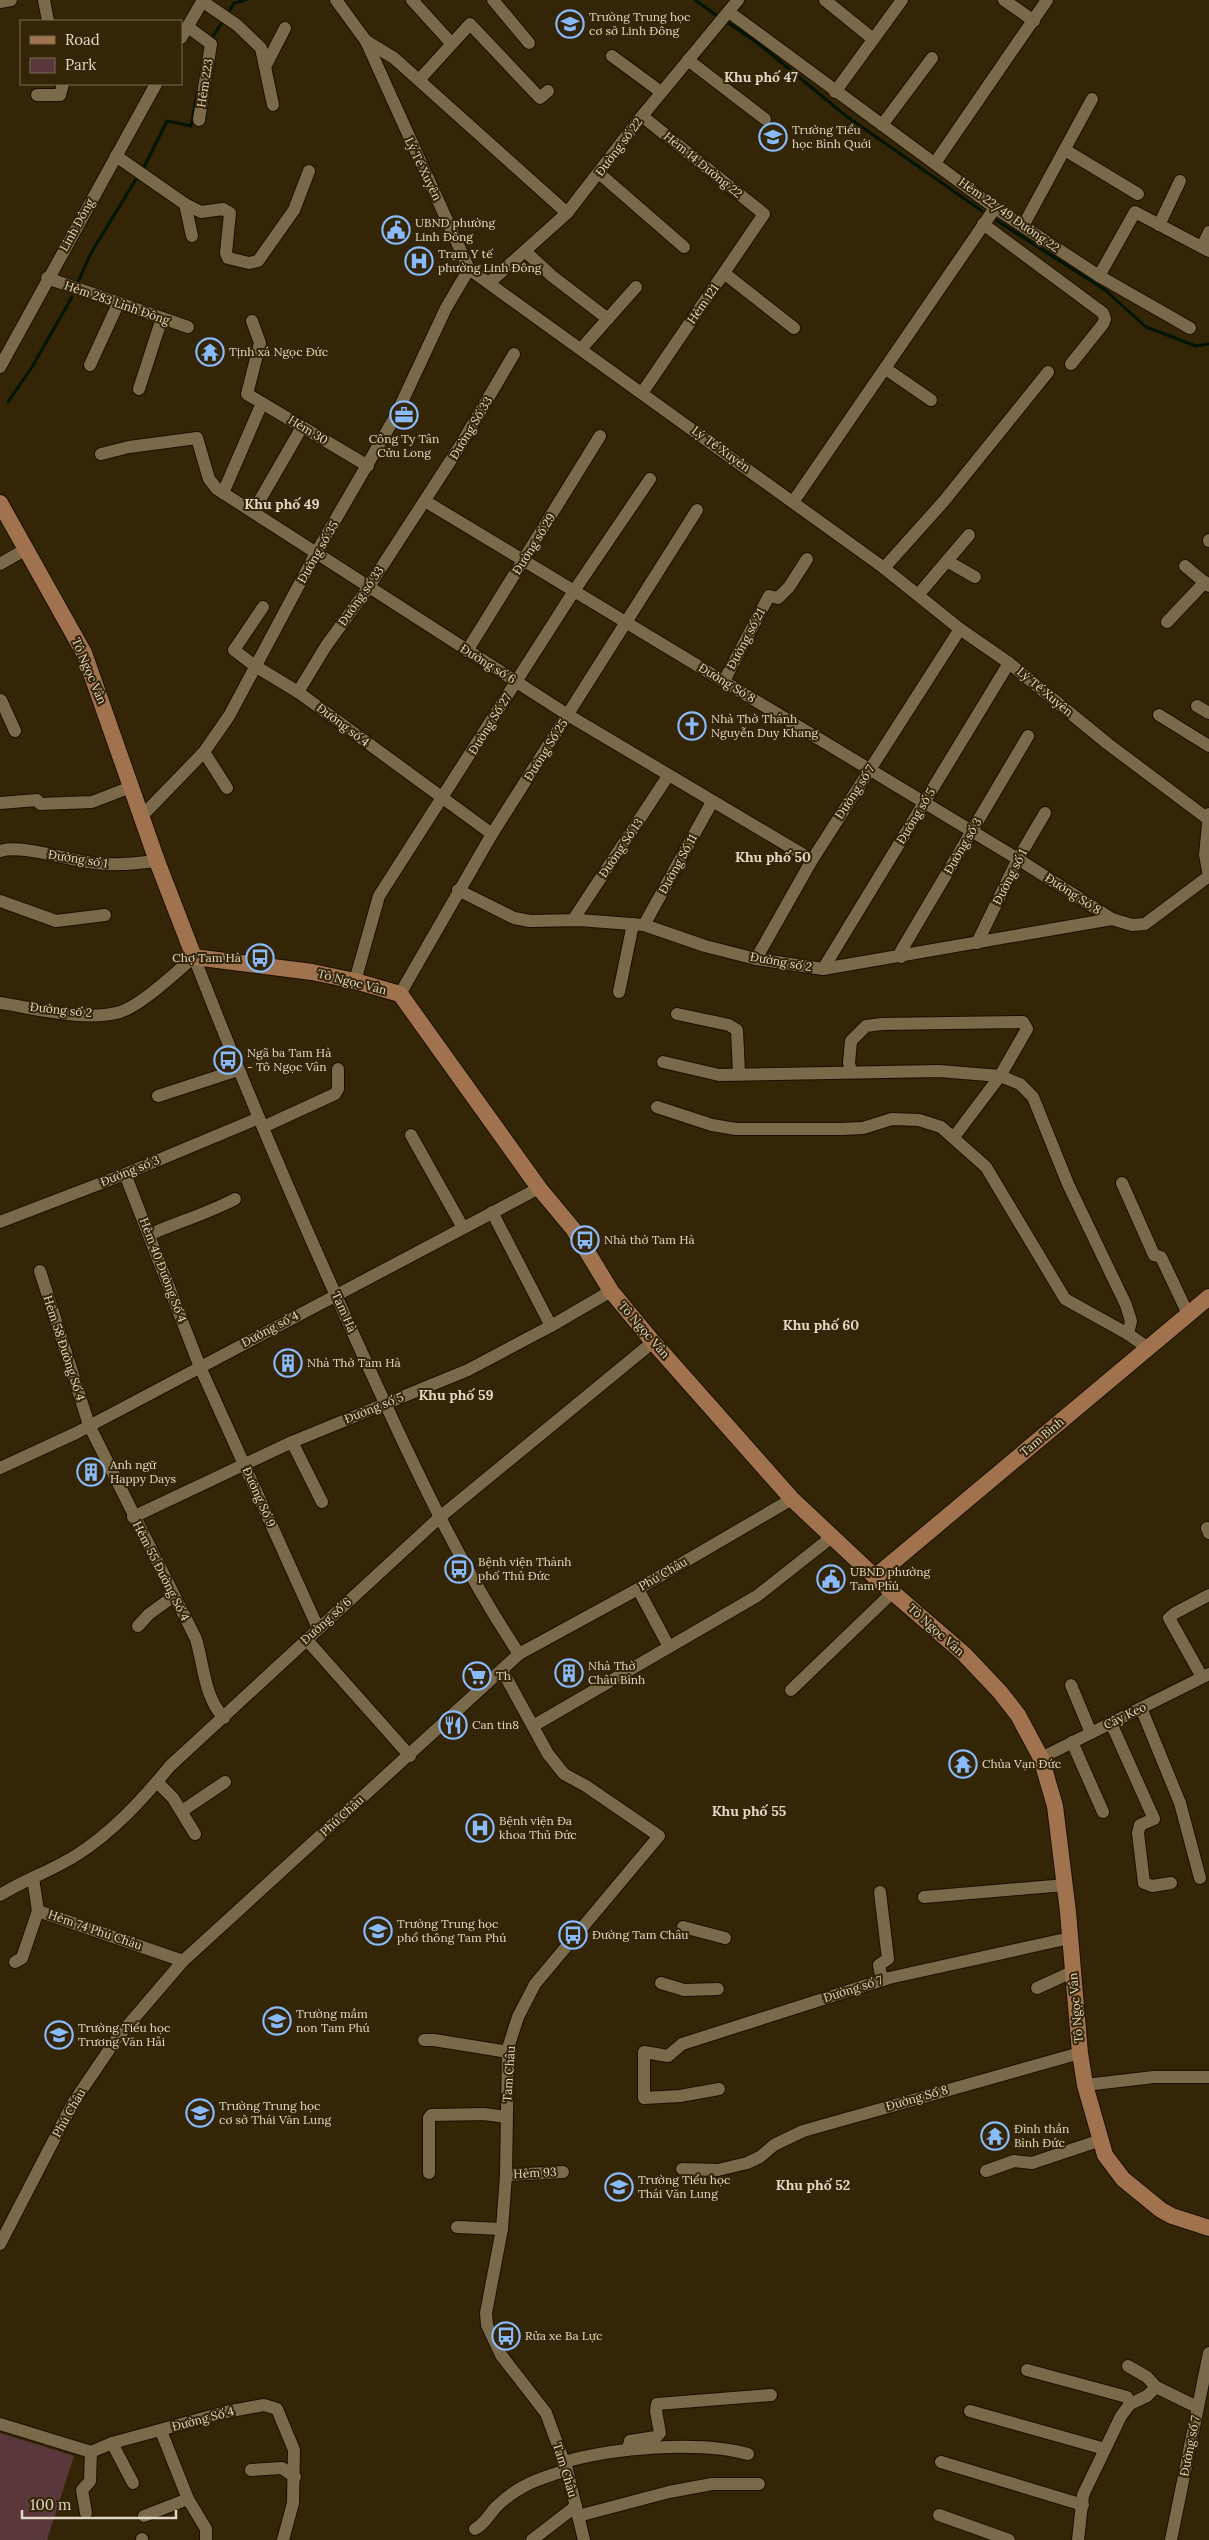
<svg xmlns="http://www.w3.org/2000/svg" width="1209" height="2540" viewBox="0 0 1209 2540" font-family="Lora,serif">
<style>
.green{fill:#59373a}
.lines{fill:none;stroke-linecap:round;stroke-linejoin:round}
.stream{stroke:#001505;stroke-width:3}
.minor-casing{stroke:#190f00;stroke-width:14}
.major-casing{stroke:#190f00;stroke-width:18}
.minor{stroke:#7a6a4a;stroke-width:12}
.major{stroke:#a1724e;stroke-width:16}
.labels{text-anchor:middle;stroke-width:4;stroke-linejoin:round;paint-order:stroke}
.poi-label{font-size:12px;fill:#e0d7c6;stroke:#342506;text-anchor:start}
.street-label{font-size:12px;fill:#e0d7c6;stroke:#342506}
.neighbourhood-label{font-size:14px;font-weight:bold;fill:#e0d7c6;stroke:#342506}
</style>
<rect width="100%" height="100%" fill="#342506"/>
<path class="green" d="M0 2433 74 2456 47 2540H0Z"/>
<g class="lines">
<g class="stream">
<path d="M695 0 719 17"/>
<path d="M230 10 234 3 246 0"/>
<path d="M724 20 759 44 846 116 982 211"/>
<path d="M211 39 221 24"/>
<path d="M142 171 167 121 191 126 197 93"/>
<path d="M996 220 1105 290 1146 327 1196 346 1209 344"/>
<path d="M78 282 91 253 138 176"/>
<path d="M8 402 32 367 72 297"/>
</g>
<g class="minor-casing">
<g id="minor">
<path d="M44 0 48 21"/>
<path d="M336 0 366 41 469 269 884 568 960 629 1009 663 1108 744 1208 819"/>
<path d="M412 0 451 43"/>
<path d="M493 0 529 43"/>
<path d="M825 0 873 39"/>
<path d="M1004 0 1034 21"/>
<path d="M202 1 237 25 261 48 273 105"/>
<path d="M0 2 11 0"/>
<path d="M729 12 995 208 1099 276 1190 328"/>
<path d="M188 27 211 44 199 120"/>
<path d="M181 38 203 0"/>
<path d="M366 41 394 58 567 213"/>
<path d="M612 56 661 92"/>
<path d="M688 60 765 119"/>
<path d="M265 67 285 28"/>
<path d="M419 80 470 24 540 98 548 91"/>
<path d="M835 92 902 0"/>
<path d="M37 95H60L63 84"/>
<path d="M882 125 932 58"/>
<path d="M1065 150 1138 194"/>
<path d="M116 156 185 204 201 212 223 209 230 213 226 253 228 258 249 263 258 261 294 210 309 171"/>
<path d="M935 163 1047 0"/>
<path d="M600 174 684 247"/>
<path d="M185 204 192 236"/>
<path d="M983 224 1103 313 1105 319 1103 324 1071 364"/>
<path d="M1159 225 1180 181"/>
<path d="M1023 226 1092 99"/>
<path d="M1202 247 1209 232"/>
<path d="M526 252 552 276 608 319"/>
<path d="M724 273 794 328"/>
<path d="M1099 276 1135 212 1209 251"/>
<path d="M47 278 188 327"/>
<path d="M489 283 567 213 642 116 738 0"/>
<path d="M252 321 260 343 247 394 368 466"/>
<path d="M581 349 636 287"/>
<path d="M90 365 118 304"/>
<path d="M0 367 156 84"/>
<path d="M886 369 931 400"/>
<path d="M139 389 162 318"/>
<path d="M642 393 764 214 642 116"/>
<path d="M101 454 129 447 197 438 209 479 217 489 568 715 812 860"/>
<path d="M223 493 262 403"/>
<path d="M425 501 1018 859 1112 919 1132 925 1145 924 1209 876 1205 855 1209 814"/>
<path d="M793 502 995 208"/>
<path d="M253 512 302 427"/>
<path d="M1209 540V541"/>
<path d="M947 561 975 577"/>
<path d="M0 564 26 549"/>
<path d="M1185 566 1209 586"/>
<path d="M884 568 944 501 1048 372"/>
<path d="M918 595 969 535"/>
<path d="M263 607 234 650 255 666 298 692 492 834"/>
<path d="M1167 622 1205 582"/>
<path d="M467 651 600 436"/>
<path d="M724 681 769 596 778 598 789 587 807 559"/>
<path d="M298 692 326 646 368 588 460 446 514 354"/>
<path d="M1 700 15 731"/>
<path d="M1197 706 1209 713"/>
<path d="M1159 715 1209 746"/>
<path d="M204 752 227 788"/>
<path d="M0 803 37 800 40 804 92 802 131 787"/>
<path d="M141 817 204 752 229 716 316 553 395 417 446 308 469 269"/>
<path d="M0 851C22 844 70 861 95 863 116 866 136 863 157 861"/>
<path d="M458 890 514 918 530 921 579 920 644 925 705 946 756 959 823 969 1112 919"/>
<path d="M0 901 56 921 105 915"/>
<path d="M573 920 668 776"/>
<path d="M644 925 712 802"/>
<path d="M977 943 1018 859 1045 813"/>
<path d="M901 957V951L1028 736"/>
<path d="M756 959 812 860 960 629"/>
<path d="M823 969 1009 663"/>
<path d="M355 981 379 896 574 591 650 479"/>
<path d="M619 992 633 924"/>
<path d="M400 994 492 834 697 510"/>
<path d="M0 1003C34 1008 82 1021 116 1013 138 1009 176 972 194 957 246 1091 302 1222 362 1353 409 1456 456 1559 519 1654"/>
<path d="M677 1014 729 1025 737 1030 739 1073"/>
<path d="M663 1062 719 1075 939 1071 1000 1076 1020 1084 1033 1097 1068 1184 1126 1305 1131 1321 1128 1334 1148 1348"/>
<path d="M851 1072 849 1063 851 1041 866 1026 882 1024 1023 1022 1027 1029 1000 1076 954 1137"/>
<path d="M158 1096 238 1070"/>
<path d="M657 1107 712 1125 736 1129H841L863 1128 892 1119 919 1120 941 1127 986 1167 1065 1299 1128 1334"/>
<path d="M263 1127 335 1094 338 1089V1069"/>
<path d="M411 1135 462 1226"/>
<path d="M125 1174 200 1367 318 1628"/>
<path d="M1122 1183 1154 1255 1161 1257 1188 1314"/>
<path d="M492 1212 551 1326"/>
<path d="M0 1222 125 1174 259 1118"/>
<path d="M149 1235C177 1222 207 1214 235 1199"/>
<path d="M40 1271 89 1425 196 1639C204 1666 204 1697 224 1718"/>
<path d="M292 1442 322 1502"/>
<path d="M0 1468 76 1433 539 1188"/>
<path d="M133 1517 292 1442 468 1370 551 1326 611 1291"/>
<path d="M1207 1528 1209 1533"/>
<path d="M638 1589 669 1647"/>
<path d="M138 1626 149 1614 174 1596"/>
<path d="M306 1639 410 1756"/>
<path d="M502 1670 548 1754 564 1774 586 1786 659 1836 535 1984 518 2017 508 2048 506 2175 502 2229 486 2313 487 2325 501 2355 546 2413 567 2470 584 2540"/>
<path d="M1202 1677 1169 1618 1175 1613 1209 1595"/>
<path d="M1071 1685 1091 1733"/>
<path d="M791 1690 893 1592"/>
<path d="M1141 1708 1180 1803 1200 1878"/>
<path d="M1111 1723 1154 1819 1140 1825 1138 1833 1144 1883 1152 1886 1171 1883"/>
<path d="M533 1726 757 1596 833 1536"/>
<path d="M1072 1742 1103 1812"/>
<path d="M1041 1758 1209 1674"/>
<path d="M157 1782 173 1798 195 1834"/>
<path d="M182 1811 225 1782"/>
<path d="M33 1878 38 1911 183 1961"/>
<path d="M880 1892 888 1959 879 1965 882 1980"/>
<path d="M0 1895C24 1880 51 1871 75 1856 112 1833 143 1799 170 1766L440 1517 653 1342"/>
<path d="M924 1897 1065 1885"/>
<path d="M683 1927 725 1938"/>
<path d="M15 1962 22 1958 38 1911"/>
<path d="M661 1983 684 1990 718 1989"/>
<path d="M1037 1988 1072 1972"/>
<path d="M424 2040H434L508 2052"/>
<path d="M1085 2085 1154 2077H1209"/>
<path d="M719 2089 680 2096 644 2098V2052L668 2056 682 2044 889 1978 1070 1938"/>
<path d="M682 2169 718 2170 747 2163 760 2157 774 2145 803 2131 1080 2053"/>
<path d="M986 2171 1014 2161 1032 2163 1101 2140"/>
<path d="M429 2173V2118L431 2115 484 2114 506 2117"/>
<path d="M506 2175 563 2172"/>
<path d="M457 2227 502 2229"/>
<path d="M0 2244 73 2103 117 2038 183 1961 519 1654 638 1589 792 1499"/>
<path d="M1128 2366 1147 2377 1156 2387 1197 2407"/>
<path d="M1027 2370 1127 2397 1130 2404"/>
<path d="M970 2411 1105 2449"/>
<path d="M0 2424 91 2452 112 2443 226 2412 264 2405 277 2409 294 2450 293 2503 283 2540"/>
<path d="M161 2431 188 2499 206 2529V2540"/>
<path d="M112 2443 133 2483"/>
<path d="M628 2449 630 2441 656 2437 660 2433 656 2411 657 2404 771 2395"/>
<path d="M564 2462C613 2448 699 2440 748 2454"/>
<path d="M941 2462 1083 2505"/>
<path d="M251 2470 282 2468 295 2477"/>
<path d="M86 2513 82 2490 90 2481 91 2452"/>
<path d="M939 2515 1009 2540"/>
<path d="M144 2516 188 2499"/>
<path d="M578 2516 669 2492 712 2484H759"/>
<path d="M475 2529C485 2524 489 2514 497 2506 519 2485 538 2479 567 2470"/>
<path d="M142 2539V2540"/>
<path d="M532 2540 576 2506"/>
<path d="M1078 2540 1083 2495 1121 2416 1130 2404 1147 2396 1156 2387"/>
<path d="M1171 2540 1209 2353"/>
</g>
</g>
<g class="major-casing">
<g id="major">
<path d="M0 503 84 653 157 861 194 957 312 972 355 981 400 994 539 1188 574 1230 611 1291 653 1342 792 1499 875 1577 964 1654 1000 1692 1018 1715 1041 1758 1055 1806 1068 1912 1080 2053 1085 2085 1105 2155 1123 2179 1161 2210 1172 2216 1209 2228"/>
<path d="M875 1577 1209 1297"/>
</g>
</g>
<use href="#minor" class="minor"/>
<use href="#major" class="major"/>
</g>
<defs>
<g id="school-ring" transform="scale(1.4375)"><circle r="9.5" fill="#342506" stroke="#88bafc" stroke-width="1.5"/><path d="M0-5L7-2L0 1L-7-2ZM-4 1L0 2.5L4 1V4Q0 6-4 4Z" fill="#88bafc"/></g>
<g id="civic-ring" transform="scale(1.4375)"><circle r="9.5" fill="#342506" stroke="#88bafc" stroke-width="1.5"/><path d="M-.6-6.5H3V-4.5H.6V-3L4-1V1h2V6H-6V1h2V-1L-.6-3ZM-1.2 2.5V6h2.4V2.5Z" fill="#88bafc"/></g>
<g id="hospital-ring" transform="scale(1.4375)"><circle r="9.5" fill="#342506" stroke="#88bafc" stroke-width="1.5"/><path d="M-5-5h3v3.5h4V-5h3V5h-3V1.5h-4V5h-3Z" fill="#88bafc"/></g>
<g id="temple-ring" transform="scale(1.4375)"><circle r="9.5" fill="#342506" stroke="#88bafc" stroke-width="1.5"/><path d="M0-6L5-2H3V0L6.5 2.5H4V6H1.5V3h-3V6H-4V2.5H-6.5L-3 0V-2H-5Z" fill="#88bafc"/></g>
<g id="office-ring" transform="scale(1.4375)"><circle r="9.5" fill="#342506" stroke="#88bafc" stroke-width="1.5"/><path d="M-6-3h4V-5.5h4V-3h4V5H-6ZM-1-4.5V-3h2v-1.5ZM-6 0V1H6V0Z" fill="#88bafc"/></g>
<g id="church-ring" transform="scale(1.4375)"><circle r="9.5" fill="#342506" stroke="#88bafc" stroke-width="1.5"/><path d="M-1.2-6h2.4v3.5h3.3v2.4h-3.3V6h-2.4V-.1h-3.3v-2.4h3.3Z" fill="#88bafc"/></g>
<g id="bus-ring" transform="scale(1.4375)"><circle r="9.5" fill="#342506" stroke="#88bafc" stroke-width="1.5"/><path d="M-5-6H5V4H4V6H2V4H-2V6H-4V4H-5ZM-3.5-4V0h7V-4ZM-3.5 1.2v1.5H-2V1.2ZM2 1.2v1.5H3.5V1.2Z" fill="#88bafc"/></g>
<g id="building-ring" transform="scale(1.4375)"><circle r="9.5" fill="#342506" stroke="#88bafc" stroke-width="1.5"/><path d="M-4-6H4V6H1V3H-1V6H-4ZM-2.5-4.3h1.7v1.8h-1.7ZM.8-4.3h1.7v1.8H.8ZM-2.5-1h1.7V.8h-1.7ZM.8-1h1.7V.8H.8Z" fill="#88bafc"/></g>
<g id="supermarket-ring" transform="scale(1.4375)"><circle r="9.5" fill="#342506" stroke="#88bafc" stroke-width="1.5"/><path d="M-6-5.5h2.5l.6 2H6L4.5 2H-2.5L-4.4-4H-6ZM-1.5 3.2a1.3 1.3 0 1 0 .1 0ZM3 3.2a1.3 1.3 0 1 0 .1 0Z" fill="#88bafc"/></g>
<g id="restaurant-ring" transform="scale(1.4375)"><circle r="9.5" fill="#342506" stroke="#88bafc" stroke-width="1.5"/><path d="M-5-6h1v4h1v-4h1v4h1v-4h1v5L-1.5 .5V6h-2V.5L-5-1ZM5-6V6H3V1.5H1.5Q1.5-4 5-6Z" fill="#88bafc"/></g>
</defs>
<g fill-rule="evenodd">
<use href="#school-ring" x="570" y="24"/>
<use href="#school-ring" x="773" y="137"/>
<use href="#civic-ring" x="396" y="230"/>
<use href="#hospital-ring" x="419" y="261"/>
<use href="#temple-ring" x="210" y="352"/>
<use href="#office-ring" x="404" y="415"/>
<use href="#church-ring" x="692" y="726"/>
<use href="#bus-ring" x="260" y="958"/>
<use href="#bus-ring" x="228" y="1060"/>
<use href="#bus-ring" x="585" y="1240"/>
<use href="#building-ring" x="288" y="1363"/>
<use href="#building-ring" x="91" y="1472"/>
<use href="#bus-ring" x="459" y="1569"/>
<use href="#civic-ring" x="831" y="1579"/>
<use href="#building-ring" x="569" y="1673"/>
<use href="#supermarket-ring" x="477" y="1676"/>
<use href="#restaurant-ring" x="453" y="1725"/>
<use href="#temple-ring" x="963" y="1764"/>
<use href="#hospital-ring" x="480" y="1828"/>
<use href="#school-ring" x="378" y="1931"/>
<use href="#bus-ring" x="573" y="1935"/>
<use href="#school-ring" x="277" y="2021"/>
<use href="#school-ring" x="59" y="2035"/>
<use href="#school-ring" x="200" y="2113"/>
<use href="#temple-ring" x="995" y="2136"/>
<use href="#school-ring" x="619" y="2187"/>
<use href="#bus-ring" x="506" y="2336"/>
</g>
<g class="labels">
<g class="poi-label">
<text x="589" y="21">Trường Trung học<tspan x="589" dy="14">cơ sở Linh Đông</tspan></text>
<text x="792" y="134">Trường Tiểu<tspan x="792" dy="14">học Bình Quới</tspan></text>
<text x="415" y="227">UBND phường<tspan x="415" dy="14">Linh Đông</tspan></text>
<text x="438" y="258">Trạm Y tế<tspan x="438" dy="14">phường Linh Đông</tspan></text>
<text x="229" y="356">Tịnh xá Ngọc Đức</text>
<text x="404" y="443" text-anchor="middle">Công Ty Tân<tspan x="404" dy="14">Cửu Long</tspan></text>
<text x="711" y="723">Nhà Thờ Thánh<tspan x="711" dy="14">Nguyễn Duy Khang</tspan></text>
<text x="241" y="962" text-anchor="end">Chợ Tam Hà</text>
<text x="247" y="1057">Ngã ba Tam Hà<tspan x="247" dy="14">- Tô Ngọc Vân</tspan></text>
<text x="604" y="1244">Nhà thờ Tam Hà</text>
<text x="307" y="1367">Nhà Thờ Tam Hà</text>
<text x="110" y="1469">Anh ngữ<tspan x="110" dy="14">Happy Days</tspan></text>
<text x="478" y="1566">Bệnh viện Thành<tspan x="478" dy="14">phố Thủ Đức</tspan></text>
<text x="850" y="1576">UBND phường<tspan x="850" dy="14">Tam Phú</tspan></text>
<text x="588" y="1670">Nhà Thờ<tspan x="588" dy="14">Châu Bình</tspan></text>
<text x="496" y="1680">Th</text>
<text x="472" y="1729">Can tin8</text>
<text x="982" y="1768">Chùa Vạn Đức</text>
<text x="499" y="1825">Bệnh viện Đa<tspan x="499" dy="14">khoa Thủ Đức</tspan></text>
<text x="397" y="1928">Trường Trung học<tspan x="397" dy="14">phổ thông Tam Phú</tspan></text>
<text x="592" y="1939">Đường Tam Châu</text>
<text x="296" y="2018">Trường mầm<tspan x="296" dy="14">non Tam Phú</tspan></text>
<text x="78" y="2032">Trường Tiểu học<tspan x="78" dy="14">Trương Văn Hải</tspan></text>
<text x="219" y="2110">Trường Trung học<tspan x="219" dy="14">cơ sở Thái Văn Lung</tspan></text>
<text x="1014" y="2133">Đình thần<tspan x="1014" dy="14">Bình Đức</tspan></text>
<text x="638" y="2184">Trường Tiểu học<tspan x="638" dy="14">Thái Văn Lung</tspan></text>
<text x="525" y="2340">Rửa xe Ba Lực</text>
</g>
<g class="street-label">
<text transform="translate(205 83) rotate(-81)" y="4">Hẻm 223</text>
<text transform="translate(619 147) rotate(-53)" y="4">Đường số 22</text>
<text transform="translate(703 165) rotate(39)" y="4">Hẻm 14 Đường 22</text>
<text transform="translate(423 169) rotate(64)" y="4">Lý Tế Xuyên</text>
<text transform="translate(1009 215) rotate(35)" y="4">Hẻm 22/49 Đường 22</text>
<text transform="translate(77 225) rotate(-61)" y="4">Linh Đông</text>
<text transform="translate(117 303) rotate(19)" y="4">Hẻm 283 Linh Đông</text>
<text transform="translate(703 304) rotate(-55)" y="4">Hẻm 121</text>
<text transform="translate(471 428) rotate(-59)" y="4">Đường Số 33</text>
<text transform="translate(308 430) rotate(31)" y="4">Hẻm 30</text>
<text transform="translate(721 449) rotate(36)" y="4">Lý Tế Xuyên</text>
<text transform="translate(534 544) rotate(-58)" y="4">Đường số 29</text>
<text transform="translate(318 552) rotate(-60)" y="4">Đường số 35</text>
<text transform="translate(361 596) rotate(-55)" y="4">Đường số 33</text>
<text transform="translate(746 639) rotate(-62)" y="4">Đường số 21</text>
<text transform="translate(488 664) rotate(32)" y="4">Đường số 6</text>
<text transform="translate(89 671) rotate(67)" y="4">Tô Ngọc Vân</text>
<text transform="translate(727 683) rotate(31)" y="4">Đường Só 8</text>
<text transform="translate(1045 692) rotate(40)" y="4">Lý Tế Xuyên</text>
<text transform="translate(490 724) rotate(-58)" y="4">Đường Số 27</text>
<text transform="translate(343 725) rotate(37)" y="4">Đường số 4</text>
<text transform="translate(546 750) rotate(-58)" y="4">Đường Số 25</text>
<text transform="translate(855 792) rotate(-57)" y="4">Đường số 7</text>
<text transform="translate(916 816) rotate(-59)" y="4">Đường số 5</text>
<text transform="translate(963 846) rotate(-60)" y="4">Đường số 3</text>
<text transform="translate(621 848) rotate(-56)" y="4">Đường Số 13</text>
<text transform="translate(78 859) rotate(9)" y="4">Đường số 1</text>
<text transform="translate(678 864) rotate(-61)" y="4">Đường Số 11</text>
<text transform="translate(1010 877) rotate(-63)" y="4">Đường số 1</text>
<text transform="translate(1073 894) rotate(33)" y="4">Đường Só 8</text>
<text transform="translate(781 962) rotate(10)" y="4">Đường số 2</text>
<text transform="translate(352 982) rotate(14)" y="4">Tô Ngọc Vân</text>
<text transform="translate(61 1010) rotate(6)" y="4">Đường số 2</text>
<text transform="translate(130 1171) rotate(-22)" y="4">Đường số 3</text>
<text transform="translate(163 1270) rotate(69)" y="4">Hẻm 40 Đường Số 4</text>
<text transform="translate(344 1312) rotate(66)" y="4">Tam Hà</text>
<text transform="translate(270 1329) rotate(-28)" y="4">Đường số 4</text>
<text transform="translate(644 1330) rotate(49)" y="4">Tô Ngọc Vân</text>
<text transform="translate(64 1348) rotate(72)" y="4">Hẻm 58 Đường Số 4</text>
<text transform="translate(374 1408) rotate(-22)" y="4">Đường số 5</text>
<text transform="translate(1042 1437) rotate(-40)" y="4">Tam Bình</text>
<text transform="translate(259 1497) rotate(66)" y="4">Đường Số 9</text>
<text transform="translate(161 1571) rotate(63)" y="4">Hẻm 55 Đường Số 4</text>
<text transform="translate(663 1574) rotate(-30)" y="4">Phú Châu</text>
<text transform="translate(326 1621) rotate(-42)" y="4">Đường số 6</text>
<text transform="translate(936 1630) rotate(42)" y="4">Tô Ngọc Vân</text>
<text transform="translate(1125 1716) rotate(-26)" y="4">Cây Keo</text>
<text transform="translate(342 1816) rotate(-42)" y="4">Phú Châu</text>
<text transform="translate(95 1930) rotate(19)" y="4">Hẻm 74 Phú Châu</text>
<text transform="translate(853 1989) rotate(-18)" y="4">Đường số 7</text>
<text transform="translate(1076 2008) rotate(-95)" y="4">Tô Ngọc Vân</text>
<text transform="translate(509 2074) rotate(-86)" y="4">Tam Châu</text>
<text transform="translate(917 2098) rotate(-16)" y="4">Đường Số 8</text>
<text transform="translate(69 2113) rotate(-60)" y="4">Phú Châu</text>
<text transform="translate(535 2173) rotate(-3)" y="4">Hẻm 93</text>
<text transform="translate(203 2419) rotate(-15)" y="4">Đường Số 4</text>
<text transform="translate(1190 2446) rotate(-79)" y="4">Đường số 7</text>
<text transform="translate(565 2470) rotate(73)" y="4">Tam Châu</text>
</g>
<g class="neighbourhood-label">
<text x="761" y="82">Khu phố 47</text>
<text x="282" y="509">Khu phố 49</text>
<text x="773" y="862">Khu phố 50</text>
<text x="821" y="1330">Khu phố 60</text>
<text x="456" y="1400">Khu phố 59</text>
<text x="749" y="1816">Khu phố 55</text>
<text x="813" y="2190">Khu phố 52</text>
</g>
</g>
<rect x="20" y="20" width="162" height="65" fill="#342506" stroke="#796c53"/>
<rect x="30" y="36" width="25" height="8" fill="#a1724e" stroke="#796c53"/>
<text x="65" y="45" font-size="15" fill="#e0d7c6">Road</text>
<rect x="30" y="58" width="25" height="15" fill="#59373a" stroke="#796c53"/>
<text x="65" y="70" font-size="15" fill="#e0d7c6">Park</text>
<path d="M22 2510v8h154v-8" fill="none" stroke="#e0d7c6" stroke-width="2.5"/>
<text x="30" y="2510" font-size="15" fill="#e0d7c6" stroke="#342506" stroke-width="4" paint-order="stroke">100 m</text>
</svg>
